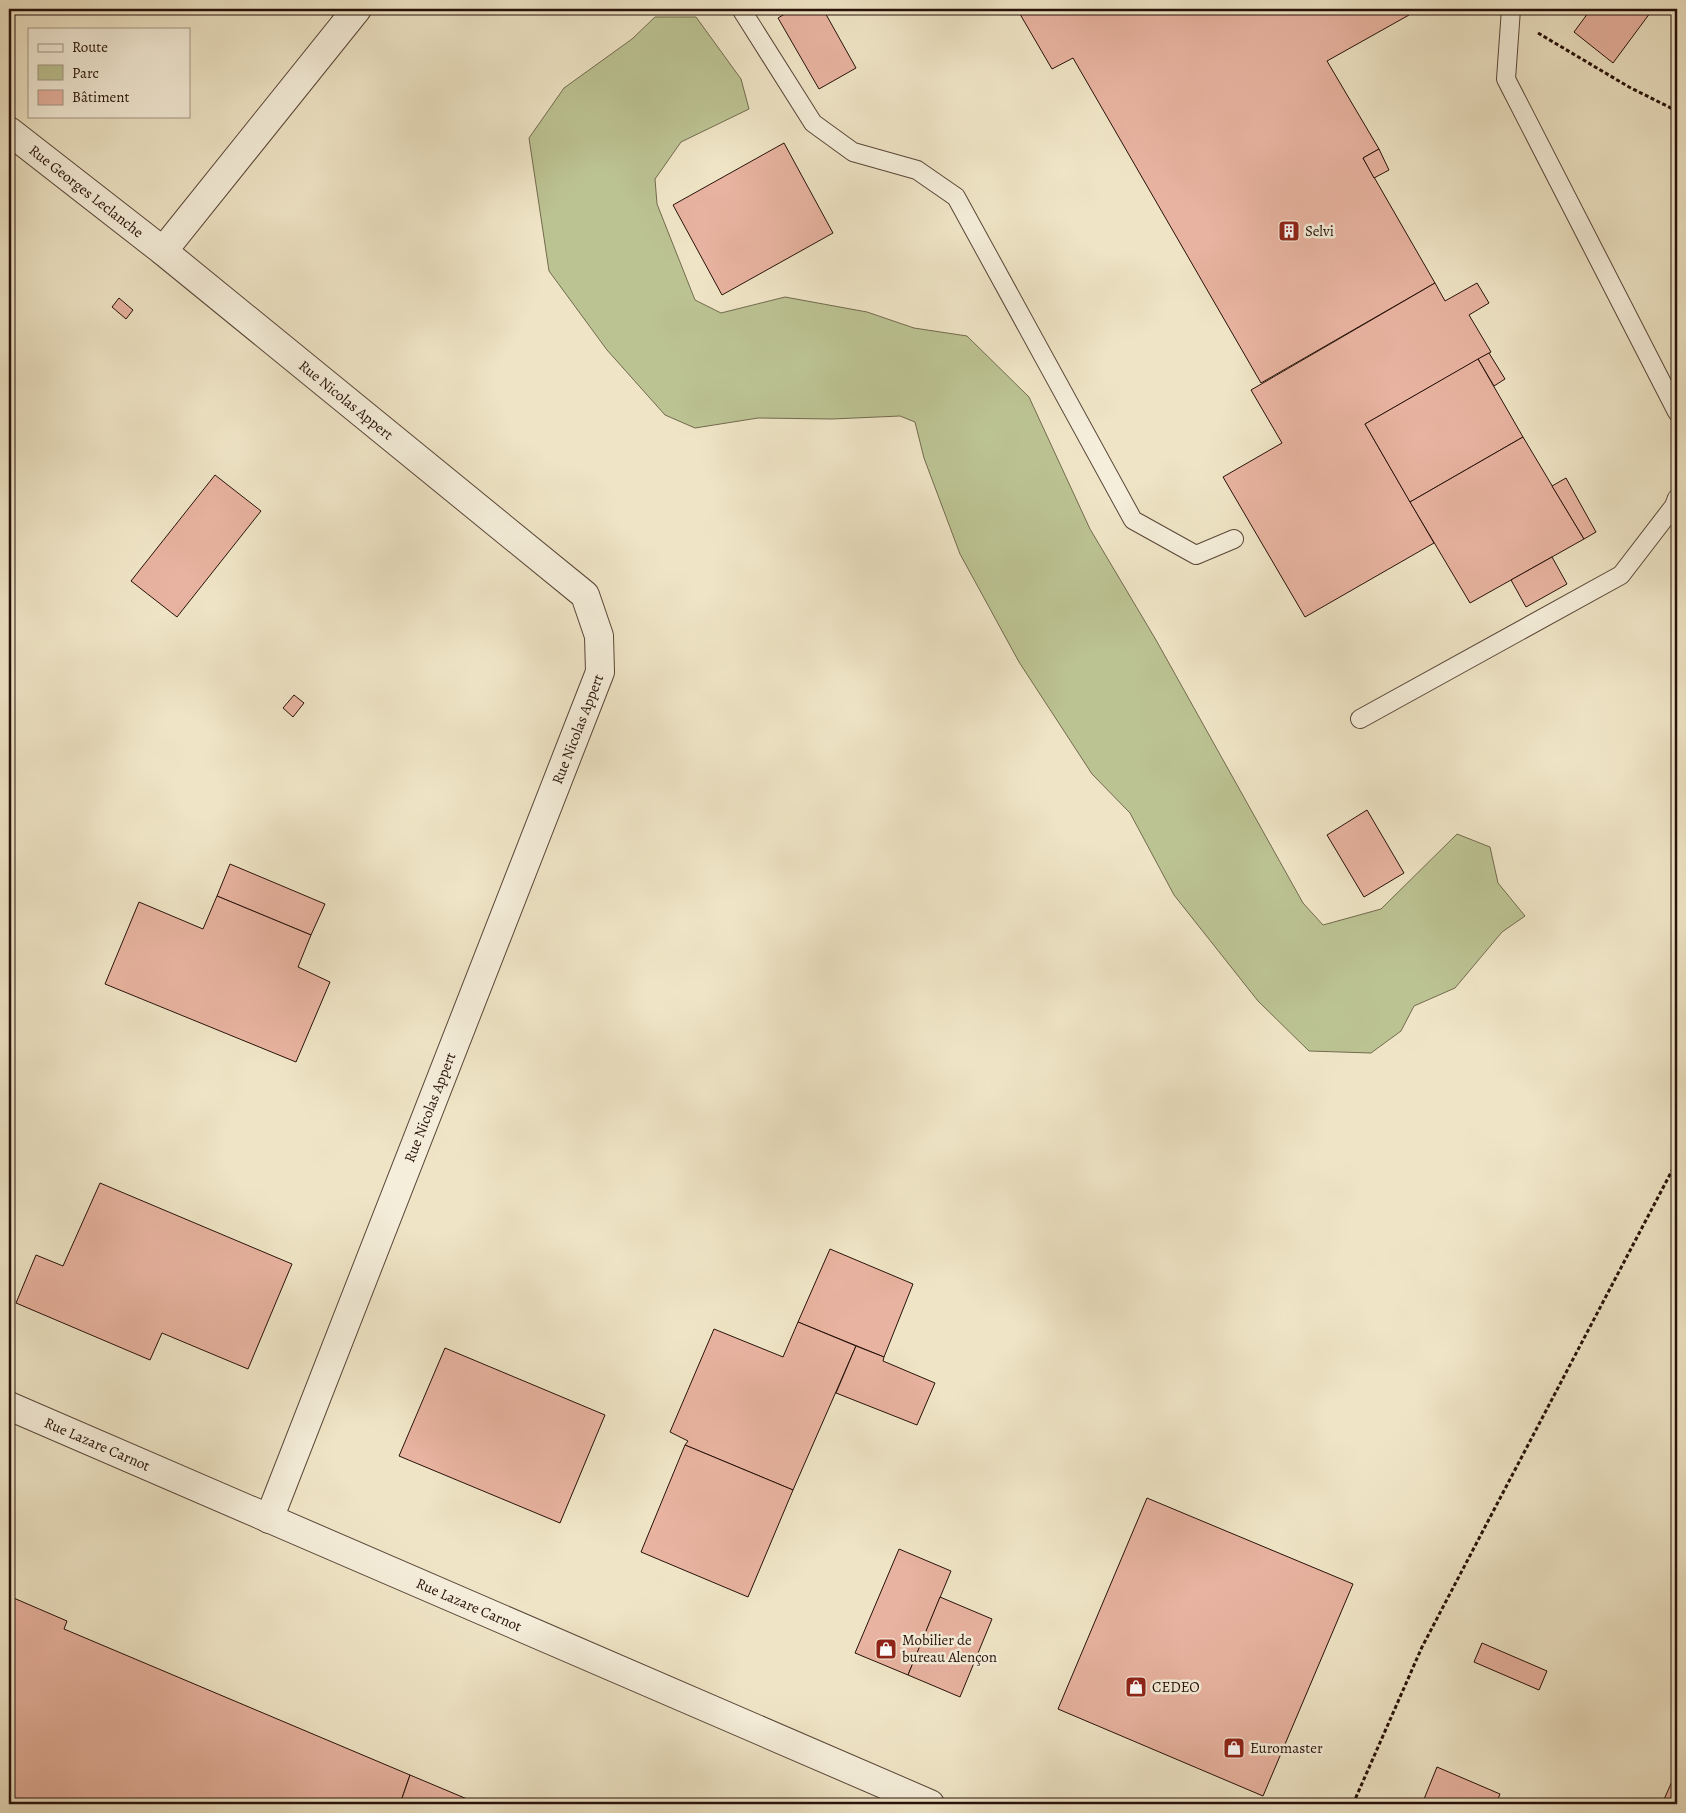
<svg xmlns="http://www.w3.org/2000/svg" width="1686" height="1813" viewBox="0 0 1686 1813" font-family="Alegreya,serif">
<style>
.green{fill:#bcc393;stroke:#726a4e}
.building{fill:#e8b3a0;stroke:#271109}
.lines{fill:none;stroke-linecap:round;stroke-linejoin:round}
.service-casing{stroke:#594638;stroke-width:20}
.minor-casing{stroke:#594638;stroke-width:30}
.path{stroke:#271109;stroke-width:3;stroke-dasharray:4 2.5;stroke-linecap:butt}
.service{stroke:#f5eeda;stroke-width:18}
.minor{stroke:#f5eeda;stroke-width:28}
.labels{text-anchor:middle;stroke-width:5;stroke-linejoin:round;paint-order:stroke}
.street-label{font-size:15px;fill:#271109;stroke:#f5eeda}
.poi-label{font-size:15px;fill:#271109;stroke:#f5eeda;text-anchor:start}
</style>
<rect width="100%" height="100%" fill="#efe5c6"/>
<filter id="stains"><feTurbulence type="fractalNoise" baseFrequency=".004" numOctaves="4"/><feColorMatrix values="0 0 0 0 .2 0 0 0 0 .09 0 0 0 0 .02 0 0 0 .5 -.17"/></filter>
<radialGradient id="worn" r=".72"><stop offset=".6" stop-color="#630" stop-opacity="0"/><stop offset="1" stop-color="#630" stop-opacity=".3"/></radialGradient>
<path class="green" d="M655 17H696L741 79 749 109 681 142 655 179 657 204 695 300 721 313 785 297 867 312 914 328 967 336 1029 397 1090 529 1156 640 1303 903 1323 925 1381 909 1457 834 1490 847 1498 883 1525 916 1502 932 1455 988 1414 1006 1401 1031 1371 1053 1309 1051 1258 1001 1174 895 1130 813 1092 774 1019 662 960 554 924 458 915 422 900 416 832 419 758 418 695 428 665 415 607 350 549 271 529 138 564 88 632 39Z"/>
<g class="building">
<path d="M793 9H823L856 68 819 89 778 18Z"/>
<path d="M1017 9H1406L1409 15 1327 61 1379 149 1363 158 1435 283 1261 383 1073 58 1052 69Z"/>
<path d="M1591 9H1653L1613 63 1574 32Z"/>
<path d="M784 143 833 233 722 295 673 205Z"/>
<path d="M1379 149 1389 170 1374 178 1363 158Z"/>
<path d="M1435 283 1445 301 1477 283 1489 303 1469 315 1491 352 1365 424 1434 543 1305 617 1223 477 1282 443 1251 390Z"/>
<path d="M119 298 133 310 126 319 112 307Z"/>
<path d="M1489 353 1505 379 1494 386 1478 359Z"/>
<path d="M1478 359 1523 437 1410 502 1365 424Z"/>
<path d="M1523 437 1584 539 1470 603 1410 502Z"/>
<path d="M215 475 261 511 177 617 131 581Z"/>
<path d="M1566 478 1596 532 1584 539 1552 486Z"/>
<path d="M1552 557 1567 584 1526 607 1511 580Z"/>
<path d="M294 695 304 703 293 717 283 708Z"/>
<path d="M1367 810 1404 873 1364 897 1327 835Z"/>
<path d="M230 864 325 904 311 935 217 896Z"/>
<path d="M217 896 311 935 298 967 330 982 296 1062 105 984 139 902 203 929Z"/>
<path d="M9 1012 14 1015 9 1028Z"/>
<path d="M100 1183 292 1264 248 1369 162 1333 150 1360 16 1303 36 1255 63 1266Z"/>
<path d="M830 1249 913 1284 884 1357 798 1322Z"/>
<path d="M798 1322 856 1346 793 1490 685 1445 688 1441 670 1432 714 1329 783 1357Z"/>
<path d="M856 1346 884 1357 883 1361 935 1383 917 1425 836 1393Z"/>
<path d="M445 1348 605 1415 560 1523 399 1456Z"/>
<path d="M685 1445 793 1490 748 1597 641 1552Z"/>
<path d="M1147 1498 1353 1584 1263 1796 1058 1709Z"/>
<path d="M899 1549 951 1571 908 1675 855 1653Z"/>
<path d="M9 1596 67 1621 64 1629 410 1775 400 1804H9Z"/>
<path d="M940 1597 992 1619 960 1697 908 1675Z"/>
<path d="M1482 1643 1547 1671 1539 1690 1474 1662Z"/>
<path d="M1437 1767 1500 1794 1496 1804H1422Z"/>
<path d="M1677 1770V1804H1662Z"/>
<path d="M410 1775 479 1804H400Z"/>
</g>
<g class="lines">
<g class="service-casing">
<g id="service">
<path d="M741 9 813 123 853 152 917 170 956 197 1133 520 1196 555 1234 539"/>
<path d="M1511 9 1506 79 1677 412"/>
<path d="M1360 719 1621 575 1674 506 1677 498"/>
</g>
</g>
<g class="minor-casing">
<g id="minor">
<path id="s1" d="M9 131 163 251"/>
<path id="s2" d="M9 1406 930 1804"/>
<path id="s3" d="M269 1519 600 672 599 636 585 595 163 251 357 9"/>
</g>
</g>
<g class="path">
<path d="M1471 9 1483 13"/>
<path d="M1538 33 1629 87 1677 111"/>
<path d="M1353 1804 1422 1647 1677 1161"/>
</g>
<use href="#service" class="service"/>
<use href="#minor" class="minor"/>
</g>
<defs>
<g id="building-square" transform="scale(1.125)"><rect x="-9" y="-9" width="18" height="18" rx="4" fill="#8f2418" stroke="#f5eeda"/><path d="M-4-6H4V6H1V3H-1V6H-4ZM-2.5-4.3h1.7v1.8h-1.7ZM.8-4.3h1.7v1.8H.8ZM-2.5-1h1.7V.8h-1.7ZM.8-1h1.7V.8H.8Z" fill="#fff"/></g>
<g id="shop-square" transform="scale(1.125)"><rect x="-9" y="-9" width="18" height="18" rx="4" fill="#8f2418" stroke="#f5eeda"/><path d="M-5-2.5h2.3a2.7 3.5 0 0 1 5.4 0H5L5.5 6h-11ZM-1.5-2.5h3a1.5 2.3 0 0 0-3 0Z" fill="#fff"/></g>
</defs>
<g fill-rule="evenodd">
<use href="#building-square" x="1289" y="231"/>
<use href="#shop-square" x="886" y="1649"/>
<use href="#shop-square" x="1136" y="1687"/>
<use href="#shop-square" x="1234" y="1748"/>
</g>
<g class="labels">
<g class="street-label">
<text dy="5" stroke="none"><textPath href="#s1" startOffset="98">Rue Georges Leclanche</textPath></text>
<text transform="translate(346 400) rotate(39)" y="5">Rue Nicolas Appert</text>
<text dy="5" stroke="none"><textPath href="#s3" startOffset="848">Rue Nicolas Appert</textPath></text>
<text dy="5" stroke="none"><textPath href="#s3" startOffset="442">Rue Nicolas Appert</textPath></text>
<text dy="5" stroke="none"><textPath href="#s2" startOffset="96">Rue Lazare Carnot</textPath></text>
<text dy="5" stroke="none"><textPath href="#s2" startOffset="501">Rue Lazare Carnot</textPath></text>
</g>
<g class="poi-label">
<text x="1305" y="236">Selvi</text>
<text x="902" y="1645">Mobilier de<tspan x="902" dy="17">bureau Alençon</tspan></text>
<text x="1152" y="1692">CEDEO</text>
<text x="1250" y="1753">Euromaster</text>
</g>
</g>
<rect width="1686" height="1813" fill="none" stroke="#efe5c6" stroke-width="30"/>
<rect x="10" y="10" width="1666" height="1793" fill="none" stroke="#271109" stroke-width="2.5"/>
<rect x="15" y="15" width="1656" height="1783" fill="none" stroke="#271109"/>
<rect x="28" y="28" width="162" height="90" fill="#f5eeda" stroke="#a39686"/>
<rect x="38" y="44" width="25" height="8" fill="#f5eeda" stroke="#a39686"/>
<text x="72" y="52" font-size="15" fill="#271109">Route</text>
<rect x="38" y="65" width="25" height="15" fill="#bcc393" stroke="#a39686"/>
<text x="72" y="78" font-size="15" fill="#271109">Parc</text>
<rect x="38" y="90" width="25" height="15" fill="#e8b3a0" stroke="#a39686"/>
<text x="72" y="102" font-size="15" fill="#271109">Bâtiment</text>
<rect width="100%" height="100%" filter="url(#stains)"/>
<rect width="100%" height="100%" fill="url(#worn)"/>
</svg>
